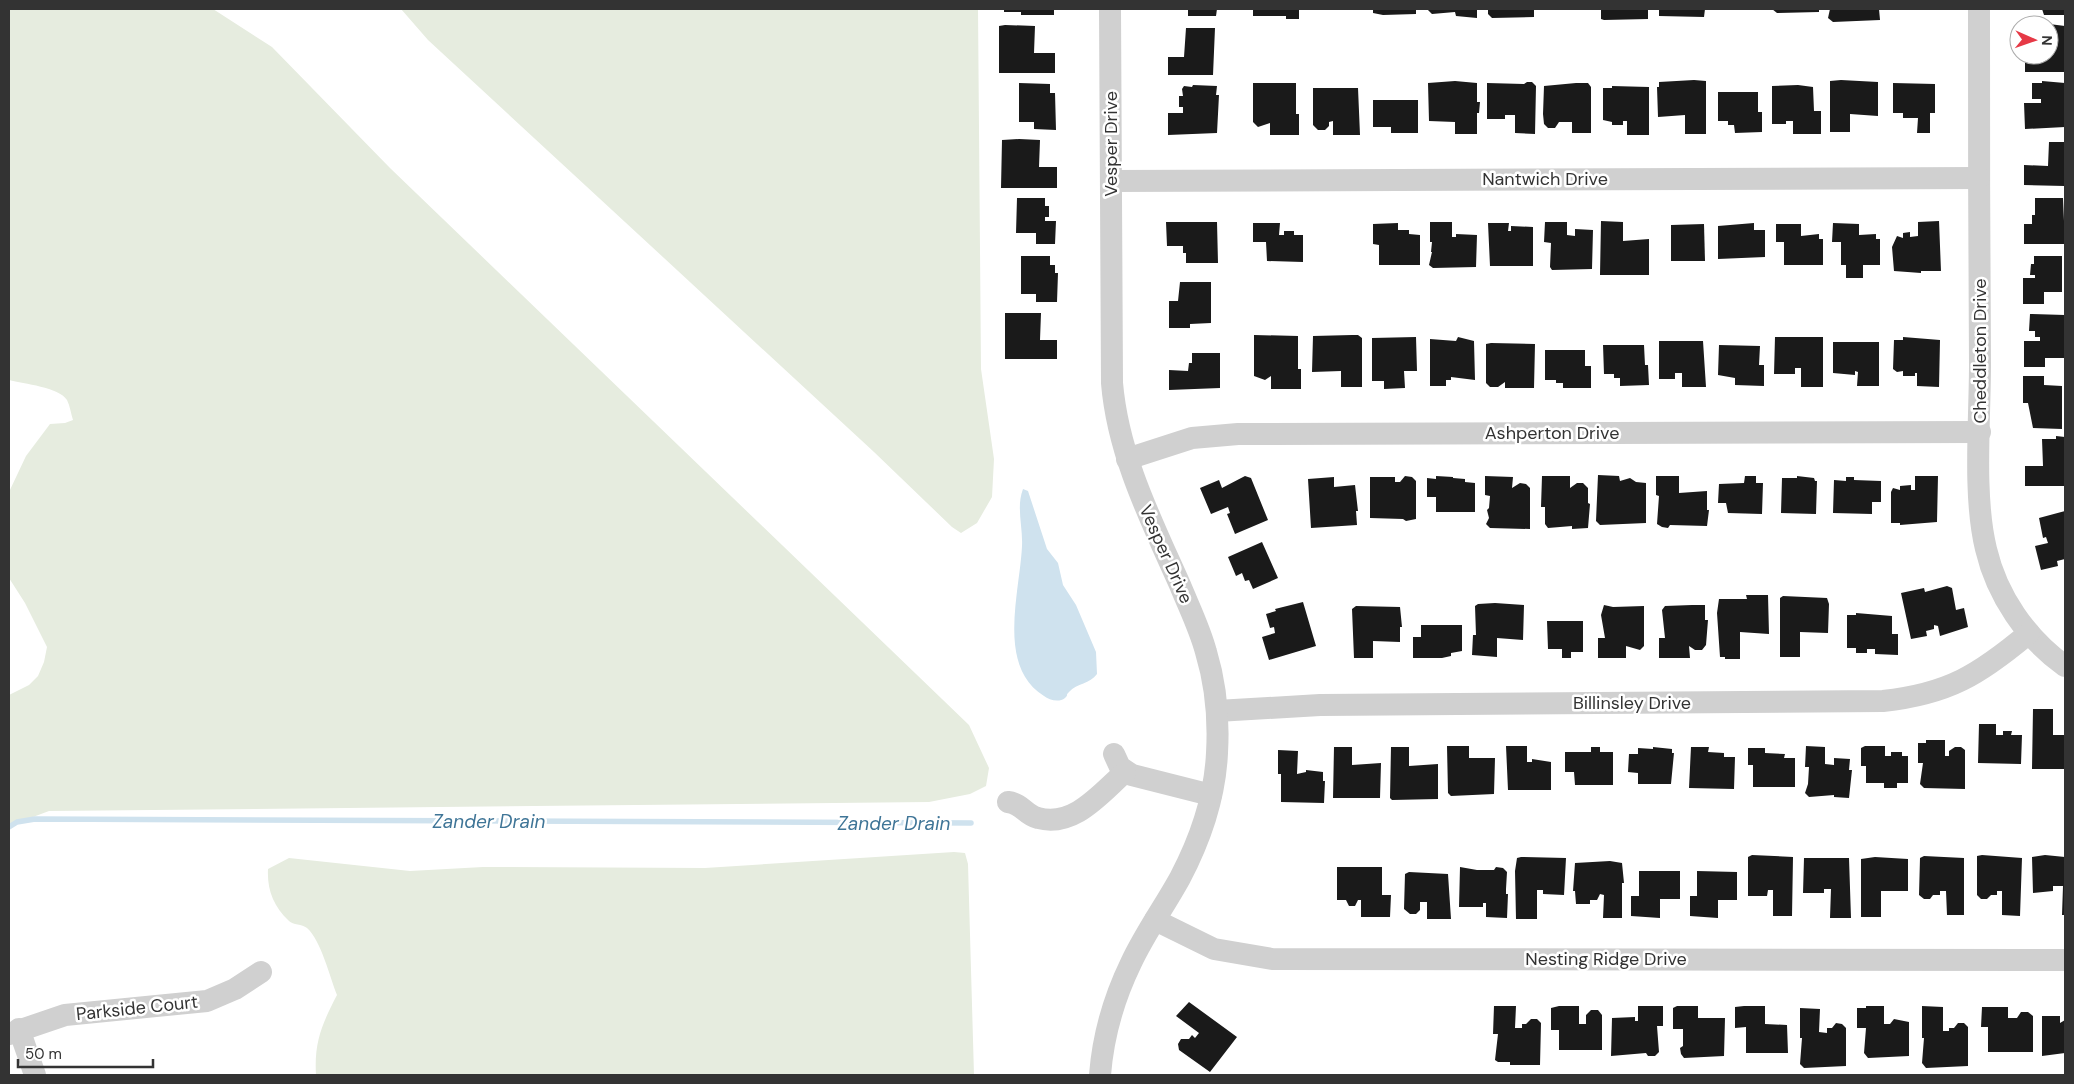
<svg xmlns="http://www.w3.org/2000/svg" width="2074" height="1084" viewBox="0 0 2074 1084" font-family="'DM Sans',sans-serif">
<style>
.green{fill:#e6ecdf}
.water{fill:#cfe2ee}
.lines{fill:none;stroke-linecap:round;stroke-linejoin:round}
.stream{stroke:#cfe2ee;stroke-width:5.5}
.building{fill:#1a1a1a}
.minor{stroke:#d0d0d0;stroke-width:22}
.labels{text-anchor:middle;stroke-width:5;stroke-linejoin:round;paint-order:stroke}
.street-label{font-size:18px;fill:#333;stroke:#fff}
.water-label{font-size:19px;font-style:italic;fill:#3f7597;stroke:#fff}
</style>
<rect width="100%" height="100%" fill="#fff"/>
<g class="green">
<path d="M9 9H213L272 47 390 168 969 725 989 768 986 786 970 794 929 802 49 811 9 826V695L29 685 38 676 44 662 47 647 25 603 9 578V492L26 456 50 424 65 423 73 420C71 414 70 406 67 400 59 387 24 384 9 380Z"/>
<path d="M401 9H978L981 369 994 459 992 497 977 523 961 533 952 527 874 452 428 40Z"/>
<path d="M954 852 965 853 968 864 974 1075H316C314 1042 322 1024 337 995 330 978 321 940 307 928 302 924 293 925 289 921 273 906 267 889 268 869L289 858 410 871 483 867 705 868Z"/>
</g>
<path class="water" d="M1023 489 1028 491 1047 549 1058 563 1063 585 1076 605 1096 652 1097 674C1090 684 1077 683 1069 692 1065 696 1069 694 1065 698 1059 703 1049 700 1044 696 996 666 1020 592 1022 546 1023 527 1016 507 1023 489Z"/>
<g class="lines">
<path class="stream" d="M9 827 17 822 35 819 971 823"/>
</g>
<g class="building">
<path d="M1004 9H1054V15H1021V12H1004Z"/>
<path d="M1188 9H1217L1216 16H1188Z"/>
<path d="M1253 9H1299V19H1286V16H1253Z"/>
<path d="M1373 9H1416V14L1383 15 1373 13Z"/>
<path d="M1427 9H1477V18L1456 16 1455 12 1432 14Z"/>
<path d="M1488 9H1534V17L1492 18 1488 14Z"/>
<path d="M1601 9H1648V19L1604 20 1601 19Z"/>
<path d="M1659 9H1705L1704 17 1659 16Z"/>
<path d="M1772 9H1819V12L1777 13Z"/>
<path d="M1830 9H1879L1880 20 1833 22 1828 18Z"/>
<path d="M2042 9H2065V15H2044Z"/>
<path d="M2049 24 2065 26V72H2025V56L2049 55Z"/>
<path d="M1005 25 1035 26 1034 53H1055V73H999V26Z"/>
<path d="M1186 28H1215L1213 75H1168V57H1184Z"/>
<path d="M1694 80 1706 81V134H1685V115L1658 117 1657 87H1659V82Z"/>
<path d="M1841 80 1878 82V116L1850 114V132H1830V81Z"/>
<path d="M1455 81 1477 83V102H1480L1479 113H1477V134H1455V122L1429 121 1428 83Z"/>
<path d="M2042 81 2065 83V127L2025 129 2024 103H2041V99H2032V83H2042Z"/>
<path d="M1527 82H1532L1536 86 1535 134 1515 133V115H1505V119H1487V83L1524 84Z"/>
<path d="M1019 83 1050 84V93H1055L1056 130 1034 129V122H1019Z"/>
<path d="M1253 83H1296V114H1299V135H1270V123L1258 127 1253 122Z"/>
<path d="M1576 83H1588L1591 87V133H1572V122H1559L1555 128H1548L1544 124 1543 114 1544 86Z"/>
<path d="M1893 83 1935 84V113H1930V133H1917L1918 118H1903V113H1893Z"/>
<path d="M1193 85 1217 86 1216 95H1219L1217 133 1168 135V113H1183V107H1179V96H1183L1182 89 1184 86 1192 87Z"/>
<path d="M1798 85 1813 87 1814 111H1821V134H1793V121H1786V124H1772V86Z"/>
<path d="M1612 86 1649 87V135H1627V121H1623V125H1612V122L1603 120V88H1612Z"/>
<path d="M1313 88H1358L1360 135H1333V121L1329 122V126L1325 130H1318L1313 125Z"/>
<path d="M1718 92H1758V112H1762V132L1735 133 1734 125H1728V121H1718Z"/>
<path d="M1373 100H1418V133H1391V127H1373Z"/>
<path d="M1019 139 1040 140 1039 167H1057V188H1001L1002 140Z"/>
<path d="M2049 142H2065V186L2024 185V165L2048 166Z"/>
<path d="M1017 198H1045V206H1049V217H1045V221H1056L1055 244H1036V233H1016Z"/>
<path d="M2035 198H2063L2065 244H2024V224H2032V215H2035Z"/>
<path d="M1601 221 1623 222V241L1649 239V275H1600Z"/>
<path d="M1939 221 1941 271H1921V273L1894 271 1892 247 1897 236 1903 238V233L1910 232V237L1918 236V222Z"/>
<path d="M1166 222H1217L1218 263H1186V253H1183V246H1167Z"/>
<path d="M1430 222H1452V237H1456V234L1477 235 1476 267 1433 268 1429 265 1432 252H1431L1432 242H1430Z"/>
<path d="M1545 222H1567V235L1575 236V229L1593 230 1592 269 1552 270 1550 267 1551 243 1544 242Z"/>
<path d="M1253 223H1280L1279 235H1284V231H1294V235H1303V262L1267 261 1266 242H1253Z"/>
<path d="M1398 223V230H1409V234L1420 235V265H1379V245L1373 244V224Z"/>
<path d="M1488 223H1509L1508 231H1511V226L1533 227V266H1490Z"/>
<path d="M1754 223V230H1765V257L1718 259V226Z"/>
<path d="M1833 223 1859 224V235L1876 234V239H1880V265H1863V278H1846V265H1841V242H1832Z"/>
<path d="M1704 224 1705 261H1671V225Z"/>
<path d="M1776 224H1801V236L1819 234V239H1823V265H1784V242H1776Z"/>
<path d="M1021 256H1050V265H1055V273H1058L1057 302H1036V294H1021Z"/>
<path d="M2034 256H2062V292H2044V304H2023V278H2035V275H2030L2031 264H2034Z"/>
<path d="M1180 282H1211V323L1190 324V328H1169V301H1178Z"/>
<path d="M1005 313H1041L1040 340H1057V359H1005Z"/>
<path d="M2030 314 2065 315V358H2045V367H2024V341H2040V337H2035V331H2029Z"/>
<path d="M1254 335 1298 336V369H1301V389H1271V376L1265 380 1254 376Z"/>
<path d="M1352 335H1358L1362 338V387H1341V371L1312 372 1313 336Z"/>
<path d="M1416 337 1417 371H1404L1405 388 1384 389V381H1372V338Z"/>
<path d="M1458 337 1474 341 1475 380 1451 377V380H1446V386H1430V339L1456 341Z"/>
<path d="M1775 337H1823V387H1801V368H1795V374H1774Z"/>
<path d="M1903 337 1940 340 1939 387 1917 386V373H1915V376H1903V371L1897 372 1893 369 1894 340H1903Z"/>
<path d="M1659 341H1703L1706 387H1682V373H1675V379H1659Z"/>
<path d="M1833 342H1879V386H1857L1858 372 1855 371V375L1833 373Z"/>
<path d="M1491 343 1535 344 1534 388H1505V382L1498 387H1490L1486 383V344Z"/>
<path d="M1603 345H1644L1645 365H1648L1649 385 1620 386V378H1614V374H1604Z"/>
<path d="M1719 345 1760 346 1759 365H1764V386L1735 385V378L1718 375Z"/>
<path d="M1545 350H1585V366H1591V388H1563V383H1556V380H1545Z"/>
<path d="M1192 353H1220V388L1169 390V370L1188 371 1189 363H1192Z"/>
<path d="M2023 376H2044V385L2062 386V429L2033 428 2028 403H2023Z"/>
<path d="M2056 436 2065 437V486H2025V466H2043L2042 439H2056Z"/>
<path d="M1598 475 1619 476 1620 481 1630 478 1636 482 1646 483V523L1600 525 1596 521Z"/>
<path d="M1245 476 1251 478 1268 520 1235 534 1227 514 1230 513 1228 507 1211 514 1200 488 1219 480 1222 488Z"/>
<path d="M1405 476 1412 477 1416 481V519L1406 521 1403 519 1370 518V477H1395V482H1400Z"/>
<path d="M1436 476 1453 477V478L1465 479V482L1475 483V512H1436V497H1427V478L1436 479Z"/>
<path d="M1485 476 1513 477 1512 488 1520 483 1526 484 1530 488V529L1490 528 1486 524 1489 518 1487 510 1489 508 1490 496 1485 495Z"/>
<path d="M1542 476H1570V488L1577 483H1583L1588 488V503L1590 504 1588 528 1572 529V526L1548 528 1545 524V507H1541Z"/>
<path d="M1656 476H1679V493L1707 491V510H1709L1707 526 1670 525 1668 528 1662 527 1657 524 1659 496 1656 495Z"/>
<path d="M1745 476H1756V483H1763L1762 514 1728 513 1726 503H1718L1719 484 1744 483Z"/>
<path d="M1797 476 1814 478 1815 481H1817L1816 514 1781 513 1782 478H1797Z"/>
<path d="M1915 476H1938L1937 522 1900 525V523H1891V492L1893 488 1900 490V486L1911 485V490H1915Z"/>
<path d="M1334 477V487L1355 485 1358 511H1356L1357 525 1311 528 1308 479Z"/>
<path d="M1846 477H1854V480L1881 481V502H1872V514L1833 513 1834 480 1846 481Z"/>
<path d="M2065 511V559L2057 561 2058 566 2041 570 2035 546 2048 543 2046 537 2043 538 2039 518Z"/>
<path d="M1262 542 1278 578 1253 589 1249 580 1245 581 1242 573 1236 576 1228 557Z"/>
<path d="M1947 586 1952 588 1956 610 1964 608 1968 627 1940 636 1938 626 1934 625V629L1926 631 1927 636 1911 639 1901 593 1924 588 1925 592Z"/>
<path d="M1746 595H1768L1769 634 1740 632V659H1725V657H1720L1717 613 1719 599H1747Z"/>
<path d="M1783 596 1827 598 1829 604 1828 633 1800 632V657H1780V598Z"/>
<path d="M1303 602 1316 646 1269 660 1262 637 1275 633 1274 627 1270 628 1266 614 1276 611 1275 609Z"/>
<path d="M1495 603 1524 605 1523 640 1497 638V657L1472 655 1473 635H1476L1475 606 1478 604Z"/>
<path d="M1604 605 1613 607 1644 606V646L1640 650 1626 646V658H1598V638H1605L1601 615Z"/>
<path d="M1692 605H1705V620H1708L1706 645 1702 650H1695L1689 646 1690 658H1659V638H1665L1662 610 1665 606Z"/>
<path d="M1356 606 1400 607 1402 627H1400V642L1373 641V658H1354L1352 609Z"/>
<path d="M1856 613 1892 616V634H1898V655L1875 654V649H1867V653H1856V648H1847V615H1856Z"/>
<path d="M1547 621H1583V652H1571V658H1562V649H1548Z"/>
<path d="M1421 625H1462V651L1451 653V656L1442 658H1413V637H1421Z"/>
<path d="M2033 709H2053V735H2065V769H2032Z"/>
<path d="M1979 724H1996V735H2003V731H2012L2011 735H2022L2021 764 1978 763Z"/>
<path d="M1926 740H1945V756H1949V751L1955 747H1961L1965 750V789L1924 788 1920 784 1923 763H1918V743H1926Z"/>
<path d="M1447 746H1469V758H1495L1494 794 1451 796 1448 793Z"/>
<path d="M1506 746H1527V762H1532V759L1551 762V790H1508Z"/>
<path d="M1806 746 1825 747V764L1834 765V758L1850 759 1849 770H1852L1849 798 1834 797V795L1809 797 1805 793 1808 784 1809 767H1805Z"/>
<path d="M1865 746H1885V756H1891V752H1902V756H1908V783H1897V788H1884V783H1866V766H1861V748Z"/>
<path d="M1334 747H1352V765L1381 763 1380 798H1333Z"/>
<path d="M1391 747H1409V766L1438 764V799L1392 800 1390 798Z"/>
<path d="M1591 747H1600V752H1613V785H1575L1574 772H1565V752H1591Z"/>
<path d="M1653 747 1672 749V753H1674L1671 784H1638V773L1628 772 1629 754H1638V748L1653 749Z"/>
<path d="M1691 747H1709L1708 752 1724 753V757H1735L1734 789 1689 788Z"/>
<path d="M1748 748H1765V753L1785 754 1784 758H1795V787H1753V765H1748Z"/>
<path d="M1278 750 1298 751 1297 774 1306 772V770L1323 772V781H1325L1324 803 1281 802V774H1278Z"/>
<path d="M1752 855 1793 857 1792 916H1773V890H1768L1767 896H1748V857Z"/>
<path d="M1982 855 2022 858 2020 916 2002 915V891H1997V895H1991L1987 899H1981L1977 895V856Z"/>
<path d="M2045 855 2065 857V915H2062L2063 886H2053V891L2033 893 2032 857Z"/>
<path d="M1924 856 1964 858V915H1947L1946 891H1940V895H1933L1930 899H1924L1919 895 1920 858Z"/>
<path d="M1521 857 1566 858 1564 895 1543 894V890H1537V919H1516L1515 871 1517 858Z"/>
<path d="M1875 857 1908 859V891H1881V917H1861V859Z"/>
<path d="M1804 858H1849L1851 918H1830L1831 889H1824V893H1803Z"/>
<path d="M1610 861 1622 863 1624 883H1622V918H1603L1604 895 1600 894 1597 900H1590V904H1576L1575 891H1573L1575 863Z"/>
<path d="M1337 867H1382V895H1391L1390 917H1361V900H1358L1355 906H1349L1346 900H1337Z"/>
<path d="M1460 867 1477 870H1494L1496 867 1503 868 1507 872 1506 889V894H1508L1507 918 1486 917V903H1483V907H1459Z"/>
<path d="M1639 871H1680V899H1660V918L1631 916V896H1639Z"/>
<path d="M1697 871 1737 872V900H1718V918L1690 916V896H1697Z"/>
<path d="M1409 872 1448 874 1451 919H1427V902H1420V910L1416 914H1410L1404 909 1405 874Z"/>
<path d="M1189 1002 1237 1037 1210 1072 1179 1050 1178 1044 1181 1039H1189L1192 1035 1195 1038 1199 1033 1176 1016Z"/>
<path d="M1494 1006H1516L1515 1028H1522V1024H1526L1531 1019H1537L1541 1023 1540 1065H1510V1062H1498L1495 1060 1498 1034H1493Z"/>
<path d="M1559 1006H1579V1024H1586V1015L1591 1010H1598L1602 1015V1050H1559V1030H1551V1008Z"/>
<path d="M1638 1006H1663V1026H1657L1659 1052 1655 1056H1648L1646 1053 1611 1056 1612 1018 1635 1017V1021H1638Z"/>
<path d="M1677 1006H1698V1018H1725L1724 1056 1684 1058 1681 1054 1680 1048 1683 1046V1029H1673V1008Z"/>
<path d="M1744 1006H1765V1024L1787 1025 1788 1053H1746V1027L1735 1028V1007Z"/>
<path d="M1866 1006H1884V1024H1890L1894 1019 1909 1022V1056L1868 1058 1864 1053 1866 1028H1857V1008H1866Z"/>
<path d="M1922 1006 1943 1007V1031H1949V1028H1954L1958 1023H1964L1968 1027V1066L1926 1068 1922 1063 1924 1038H1922Z"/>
<path d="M1982 1007H2008V1018H2017L2021 1012H2028L2033 1016V1052H1988V1027H1981Z"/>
<path d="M1800 1008 1820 1009 1819 1032 1827 1033V1028H1832L1836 1023 1842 1024 1846 1028V1066L1804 1068 1800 1064 1802 1038H1800Z"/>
<path d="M2042 1016H2060V1023L2065 1020V1053L2042 1056Z"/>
</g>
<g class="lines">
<g class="minor">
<path d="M1979 9C1979 127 1979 246 1980 364 1980 420 1973 496 1986 549 1997 596 2026 638 2065 666"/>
<path d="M1111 181 1979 178"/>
<path d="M1127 459 1192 438 1238 434 1980 432"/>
<path d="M1217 711 1320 705 1883 701C1948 694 1979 675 2029 633"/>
<path d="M1114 754 1120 767 1132 775 1211 795"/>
<path d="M1008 802C1023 804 1025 815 1038 818 1074 828 1101 793 1125 772"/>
<path d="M1155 920 1214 949 1272 959 2065 960"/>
<path d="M19 1029 35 1075"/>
<path d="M9 1034 65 1015 207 1001 235 989 261 972"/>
<path d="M1100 1075C1103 1037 1114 998 1131 963 1145 933 1164 907 1180 878 1200 840 1215 796 1217 753 1219 718 1216 685 1206 652 1200 629 1189 607 1180 585 1151 520 1118 455 1112 383L1110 9"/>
</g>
</g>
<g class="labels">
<g class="street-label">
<text transform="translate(1111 144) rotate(-90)" y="6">Vesper Drive</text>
<text x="1545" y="185">Nantwich Drive</text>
<text transform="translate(1980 351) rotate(-90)" y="6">Cheddleton Drive</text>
<text x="1552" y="439">Ashperton Drive</text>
<text transform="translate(1166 554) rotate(66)" y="6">Vesper Drive</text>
<text x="1632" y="709">Billinsley Drive</text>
<text x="1606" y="965">Nesting Ridge Drive</text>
<text transform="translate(137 1008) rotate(-6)" y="6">Parkside Court</text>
</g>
<g class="water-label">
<text x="489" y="828">Zander Drain</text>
<text x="894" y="830">Zander Drain</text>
</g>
</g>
<rect width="2074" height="1084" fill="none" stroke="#333333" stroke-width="20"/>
<g transform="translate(2034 40) rotate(92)"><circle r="24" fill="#ffffff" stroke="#adadad"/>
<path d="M0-4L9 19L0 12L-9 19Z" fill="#e63946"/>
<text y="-8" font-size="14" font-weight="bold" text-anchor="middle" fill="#333333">N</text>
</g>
<path d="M18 1059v8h135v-8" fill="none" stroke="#333333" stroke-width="2.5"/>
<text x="25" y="1059" font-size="15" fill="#333333" stroke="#ffffff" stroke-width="4" paint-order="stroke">50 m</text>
</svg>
